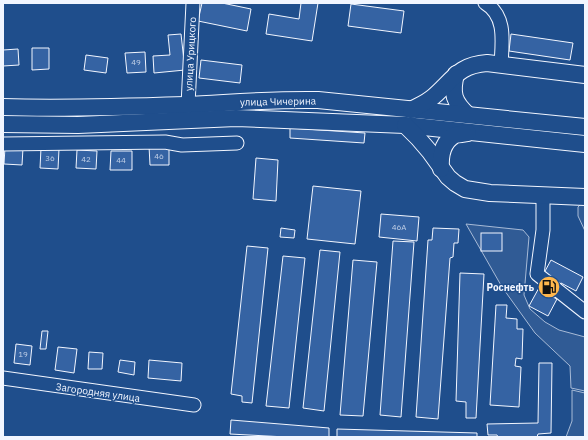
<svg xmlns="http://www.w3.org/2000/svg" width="588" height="440" viewBox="0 0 588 440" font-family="'IBM Plex Sans',sans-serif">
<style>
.built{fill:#305b95;stroke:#a8bbd7}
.building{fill:#3563a3;stroke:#f2f6ff}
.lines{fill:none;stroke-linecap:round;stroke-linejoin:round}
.minor-casing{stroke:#f2f6ff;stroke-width:15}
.major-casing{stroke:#f2f6ff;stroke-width:18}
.minor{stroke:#1f4e8c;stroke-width:13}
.major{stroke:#1f4e8c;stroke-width:16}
.labels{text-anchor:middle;stroke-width:3;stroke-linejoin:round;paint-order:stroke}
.number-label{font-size:8px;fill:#c3d1e8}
.street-label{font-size:10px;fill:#f2f6ff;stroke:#1f4e8c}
.poi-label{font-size:10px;font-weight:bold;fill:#f2f6ff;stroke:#1f4e8c;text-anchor:end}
</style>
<rect width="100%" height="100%" fill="#1f4e8c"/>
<g class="built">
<path d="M583 202 585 203V231L578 216V207Z"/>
<path d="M466 224 523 230 529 237 524 295 530 309 545 322 559 330 585 337V391L571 388 570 366 535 333 502 287Z"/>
<path d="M572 390 585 393V437H566L572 421Z"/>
</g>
<g class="building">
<path d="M202 3H222L251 9 247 31 198 21Z"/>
<path d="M301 3H318L312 41 266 34 269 14 299 19Z"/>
<path d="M351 4 404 11 401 33 348 26Z"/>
<path d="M181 34 185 70 154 73 153 56 170 55 168 35Z"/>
<path d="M511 34 573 43 570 60 509 51Z"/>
<path d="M32 48H49V69L32 70Z"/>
<path d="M18 49 19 65 3 66V50Z"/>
<path d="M145 52 146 72 127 73 125 53Z"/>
<path d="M86 55 108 58 106 73 84 70Z"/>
<path d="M201 60 242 65 240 83 199 78Z"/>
<path d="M290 128 365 133 364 143 290 138Z"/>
<path d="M149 146H169V165H150Z"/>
<path d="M5 147 23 148 22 165 4 164Z"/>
<path d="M41 148 59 149 58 169 40 168Z"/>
<path d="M77 150 97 151 96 169 76 168Z"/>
<path d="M111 151H132V170H110Z"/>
<path d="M256 158 278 160 276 201 253 199Z"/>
<path d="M313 186 361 191 355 244 307 239Z"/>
<path d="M381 214 419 217 417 241 379 237Z"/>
<path d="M281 228 295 230 294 238 280 237Z"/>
<path d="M433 228 459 229 458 243H454L453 257 450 258 438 419 416 417 428 240H432Z"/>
<rect x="481" y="233" width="21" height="18"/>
<path d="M393 241 414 242 401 417 380 415Z"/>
<path d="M247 246 268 248 252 403 242 402V396L231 394Z"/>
<path d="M320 250 340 252 324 411 303 408Z"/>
<path d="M283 256 305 258 289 408 266 406Z"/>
<path d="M353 260 377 262 363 416 340 415Z"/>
<path d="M551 260 583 277 576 291 561 283 553 297 557 299 548 316 529 306 546 275 544 273Z"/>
<path d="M460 273 484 274 476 418H466V402L456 401Z"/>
<path d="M496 305H507L506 318 517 319V329H523L522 359 516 358 515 366 521 367 519 407 490 405Z"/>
<path d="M42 331H48L46 349H40Z"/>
<path d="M16 344 32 346 30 365 14 363Z"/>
<path d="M58 347 77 349 74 373 55 370Z"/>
<path d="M89 352 103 353 102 369H88Z"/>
<path d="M120 360 135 362 134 375 118 372Z"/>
<path d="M149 360 182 363 181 381 148 378Z"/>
<path d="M539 363H552L551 433 538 434 537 437H498L497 435H488L487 424 538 423Z"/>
<path d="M231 420 329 428V437H286L230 434Z"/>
<path d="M337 429 477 433V437H337Z"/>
</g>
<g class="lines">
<g class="minor-casing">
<g id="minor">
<path d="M485 3C507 16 502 43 501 65"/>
<path d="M188 105 193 3"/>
<path d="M3 144 165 142 182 145 237 143"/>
<path d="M543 195V230L537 274 585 312"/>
<path d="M3 378 194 405"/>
</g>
</g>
<g class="major-casing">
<g id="major">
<path d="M456 74C451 94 454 102 468 115"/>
<path d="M3 107C64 109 125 107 186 105 230 103 274 99 318 100L585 127"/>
<path d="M411 110C418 106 426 103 433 97 453 80 458 65 487 63L585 75"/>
<path d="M3 124 78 125 236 118 405 125 585 144"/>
<path d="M405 125 418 138 430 152 448 177 455 183 465 189 490 193 585 197"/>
<path d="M441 169C440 156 442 142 455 135 458 134 464 134 468 133"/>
</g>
</g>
<use href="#minor" class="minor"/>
<use href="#major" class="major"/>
</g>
<defs>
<g id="fuel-disc" transform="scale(1.15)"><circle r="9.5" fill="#ffb74d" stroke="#1f4e8c"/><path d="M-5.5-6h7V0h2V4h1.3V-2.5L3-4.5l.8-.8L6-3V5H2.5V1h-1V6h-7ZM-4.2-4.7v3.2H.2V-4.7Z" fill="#111"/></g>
</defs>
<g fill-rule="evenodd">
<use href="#fuel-disc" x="549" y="287"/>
</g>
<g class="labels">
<g class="number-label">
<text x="136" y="65">49</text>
<text x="159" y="159">46</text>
<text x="50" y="161">36</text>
<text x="86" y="162">42</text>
<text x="121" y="163">44</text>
<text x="399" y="230">46А</text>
<text x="23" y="357">19</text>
</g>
<g class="street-label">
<text transform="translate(190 54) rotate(-87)" y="4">улица Урицкого</text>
<text transform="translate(278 101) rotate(-1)" y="4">улица Чичерина</text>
<text transform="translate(98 392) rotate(8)" y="4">Загородняя улица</text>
</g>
<g class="poi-label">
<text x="534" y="291">Роснефть</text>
</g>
</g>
<rect width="588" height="440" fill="none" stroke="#f2f6ff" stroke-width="8"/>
</svg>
